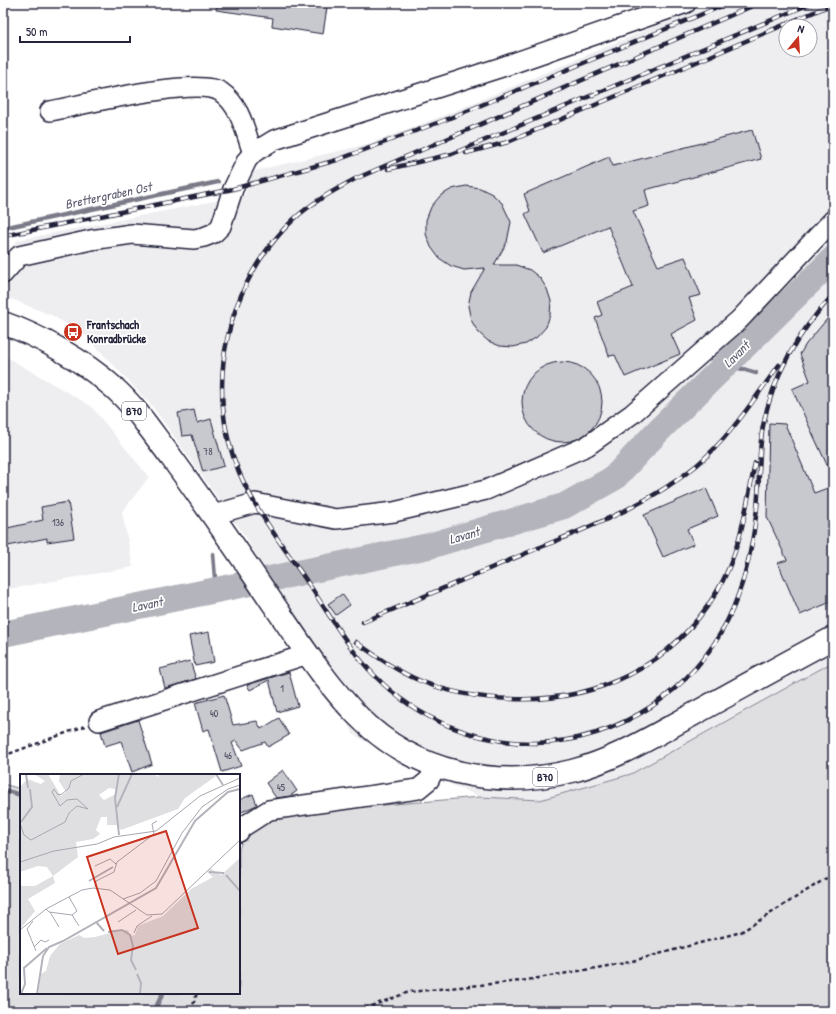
<svg xmlns="http://www.w3.org/2000/svg" width="836" height="1014" viewBox="0 0 836 1014" font-family="'Patrick Hand',sans-serif">
<style>
.built{fill:#eeeef1;fill-rule:evenodd}
.green{fill:#dfdfe2;stroke:#80808e}
.lines{fill:none;stroke-linecap:round;stroke-linejoin:round}
.stream{stroke:#7a7a88;stroke-width:4.5}
.river{stroke:#b4b4bc;stroke-width:26}
.building{fill:#c8c8cf;stroke:#22223b}
.minor-casing{stroke:#22223b;stroke-width:22}
.major-casing{stroke:#22223b;stroke-width:25}
.path{stroke:#22223b;stroke-width:2.5;stroke-dasharray:4 3;stroke-linecap:butt}
.minor{stroke:#fff;stroke-width:19}
.major{stroke:#fff;stroke-width:22}
.rail-casing{stroke:#22223b;stroke-width:4.5}
.rail{stroke:#fff;stroke-width:3;stroke-dasharray:9;stroke-linecap:butt}
.labels{text-anchor:middle;stroke-width:3.5;stroke-linejoin:round;paint-order:stroke}
.number-label{font-size:10px;fill:#4c4c60}
.shield{fill:#fff;stroke:#646476;stroke-width:1}
.shield-label{font-size:11px;font-weight:bold;fill:#22223b}
.poi-label{font-size:12px;font-weight:bold;fill:#22223b;stroke:#fff;text-anchor:start}
.water-label{font-size:13px;font-style:italic;fill:#5c5c6f;stroke:#fff}
.inset-river{fill:none;stroke:#b4b4bc;stroke-width:2}
.inset-road{fill:none;stroke:#a7a7b1;stroke-width:1}
.view{fill:#c8321e;fill-opacity:0.15;stroke:#c8321e;stroke-width:2}
.inset-edge{fill:none;stroke:#22223b;stroke-width:2}
</style>
<rect width="100%" height="100%" fill="#fff"/>
<filter id="ink" filterUnits="userSpaceOnUse"><feTurbulence type="fractalNoise" baseFrequency=".025" numOctaves="2"/><feDisplacementMap in="SourceGraphic" scale="8" xChannelSelector="R" yChannelSelector="G"/><feConvolveMatrix kernelMatrix="1 2 1 2 8 2 1 2 1" color-interpolation-filters="sRGB"/></filter>
<g filter="url(#ink)">
<g class="built">
<path d="M709 3H833V662L631 774 540 800 480 797 415 769 354 735 245 536 152 406 86 336 53 316 14 300 3 297V256L18 240 245 195 250 172 368 144 445 115ZM786 26H810V50H786Z"/>
<path d="M3 355 91 406 149 477 122 512 133 567 3 590Z"/>
</g>
<path class="green" d="M833 662V1011H3V784L21 789V993H239V849L247 829 274 814 480 797 540 800 631 774Z"/>
<g class="lines">
<g class="stream">
<path d="M3 228 218 182"/>
<path d="M726 364 756 373"/>
<path d="M213 554 216 590"/>
<path d="M3 790 21 795"/>
<path d="M154 1011 163 993"/>
</g>
<path class="river" d="M3 634 429 546 564 506 614 478 657 432 833 259"/>
</g>
<g class="building">
<path d="M217 3H300L327 7 323 34 272 26 273 18 216 10Z"/>
<path d="M752 130 761 159 645 190 649 206 633 211 658 266 685 257 701 295 689 298 697 320 671 334 680 354 625 377 615 355 609 356 595 318 602 315 597 302 633 287 608 226 543 253 525 214 530 211 524 194 609 157 613 166Z"/>
<path d="M466 186 480 188 492 194 502 203 511 222 507 242 494 265H516L530 270 540 278 547 289 551 301 550 315 546 327 537 337 526 344 513 347 500 346 488 341 478 332 471 320 468 306 471 292 485 268 464 270 451 266 439 258 431 247 426 234V220L431 207 440 196 452 189Z"/>
<path d="M833 312V478L792 389 810 381 800 354 806 344Z"/>
<circle cx="562" cy="402" r="40"/>
<path d="M194 410 197 423 211 419 224 466 203 472 192 435 182 436 178 413Z"/>
<path d="M769 423 785 424 814 493 833 486V601L800 615 778 563 787 560 767 517Z"/>
<path d="M706 488 718 516 687 529 694 544 663 557 644 515Z"/>
<path d="M68 502 74 538 47 542V538L3 547V529L43 520 41 507Z"/>
<path d="M342 594 350 605 336 615 328 604Z"/>
<path d="M209 632 214 662 195 666 189 636Z"/>
<path d="M190 661 196 679 165 688 160 669Z"/>
<path d="M289 672 298 706 277 712 269 680 250 690 247 685Z"/>
<path d="M224 695 233 725 257 721 261 729 279 718 289 735 268 747 265 742 243 750 236 741 232 743 241 766 222 772 209 729 203 731 195 703Z"/>
<path d="M138 720 152 764 132 772 121 741 105 746 101 732Z"/>
<path d="M283 770 297 791 290 796 276 798 266 783Z"/>
<path d="M253 794 257 805 239 813V800Z"/>
</g>
<g class="lines">
<g class="minor-casing">
<g id="minor">
<path d="M50 111C82 105 198 76 221 92 241 106 245 132 253 153"/>
<path d="M3 274 19 256 91 240 132 234 194 239 204 237 214 233 221 226 233 189 247 160 253 153 274 140 502 67 686 3"/>
<path d="M213 515 255 503 336 519 394 512 486 490 587 446 632 414 739 320 833 220"/>
<path d="M99 721 308 654"/>
<path d="M239 832 241 828 269 810 418 789 429 780 436 766"/>
</g>
</g>
<g class="major-casing">
<path id="major" d="M3 323C40 336 84 361 113 387 136 407 153 434 171 457 206 505 239 553 272 602 299 641 325 683 359 717 414 773 497 790 572 771 615 760 653 736 692 715 739 689 786 663 833 638"/>
</g>
<g class="path">
<path d="M3 756 85 726"/>
<path d="M191 1011 197 993"/>
<path d="M358 1011 409 992 521 981 625 963 741 932 833 874"/>
</g>
<use href="#minor" class="minor"/>
<use href="#major" class="major"/>
<g class="rail-casing">
<g id="rail">
<path d="M759 3 355 179C333 191 311 203 293 220 226 284 203 387 239 472 256 512 284 547 308 583 329 614 349 650 376 677 417 719 477 744 536 743 578 742 617 729 652 706 723 658 748 590 757 508 760 481 758 453 763 426 773 376 798 332 833 295"/>
<path d="M466 153 508 142 833 4"/>
<path d="M388 169 452 154 812 3"/>
<path d="M3 236 233 189 337 160 445 120 729 3"/>
<path d="M363 622C421 598 479 573 536 549 592 526 650 504 697 465 730 437 754 399 779 365"/>
<path d="M356 642C377 657 398 672 423 682 451 693 482 698 512 699 597 702 671 667 716 593 740 554 746 508 755 463"/>
</g>
</g>
<use href="#rail" class="rail"/>
</g>
</g>
<defs>
<g id="bus-disc" transform="scale(1)"><circle r="9.5" fill="#c8321e" stroke="#fff"/><path d="M-5-6H5V4H4V6H2V4H-2V6H-4V4H-5ZM-3.5-4V0h7V-4ZM-3.5 1.2v1.5H-2V1.2ZM2 1.2v1.5H3.5V1.2Z" fill="#fff"/></g>
</defs>
<g fill-rule="evenodd">
<use href="#bus-disc" x="73" y="332"/>
</g>
<g class="labels">
<g class="number-label">
<text x="208" y="455">78</text>
<text x="58" y="526">136</text>
<text x="282" y="692">1</text>
<text x="214" y="717">40</text>
<text x="228" y="759">46</text>
<text x="281" y="791">45</text>
</g>
<g class="shield">
<rect x="122" y="402" width="24" height="18" rx="3"/>
<rect x="533" y="768" width="24" height="18" rx="3"/>
</g>
<g class="shield-label">
<text x="134" y="415">B70</text>
<text x="545" y="781">B70</text>
</g>
<g class="poi-label">
<text x="87" y="329">Frantschach<tspan x="87" dy="14">Konradbrücke</tspan></text>
</g>
<g class="water-label">
<text transform="translate(108 195) rotate(-12)" y="5">Brettergraben Ost</text>
<text transform="translate(736 354) rotate(-45)" y="5">Lavant</text>
<text transform="translate(464 535) rotate(-16)" y="5">Lavant</text>
<text transform="translate(147 604) rotate(-12)" y="5">Lavant</text>
</g>
</g>
<g transform="translate(20 774)">
<rect width="220" height="220" fill="#fff"/>
<path d="M14 0H28L41 22 46 18 39 7 40 0H134L138 3 139 0H202L196 2 165 24 158 35 101 56 97 51H87V43H81L76 56 80 60 73 65 56 68 58 83 33 102 35 109 8 125 15 137 0 155V110L2 112H15L33 102 27 93 18 92 0 98V13L7 5 21 10 25 7ZM89 14 95 15 96 20 84 26 79 21ZM220 84V220H18L21 200 26 197 30 182 40 170 59 161 64 164 75 163 101 156H108L110 162 115 161 118 152 143 142 171 115 193 103 187 98 190 94 201 101Z" fill="#dfdfe2" fill-rule="evenodd"/>
<path class="inset-river" d="M6 0 8 14M196 0 203 11M97 33 112 0M1 48 12 33 10 15M99 61 95 24 99 0M189 98 204 99M206 101 220 117M69 107 93 93M76 148 84 157M88 158 102 156 110 161 113 172 111 186 116 196M117 200 121 209 120 220M1 220 5 210 4 194 27 174M17 220 23 182 29 173 43 167 136 114 175 47 208 18 220 15"/>
<path class="inset-road" d="M0 49 4 61 11 66 45 48 49 39 57 32 68 35 57 25 47 26 40 32 32 18 34 15 38 21 42 20 49 14 51 7 64 0M0 88 34 77 77 70 94 63 136 57 180 22 220 4M75 92 90 85 96 90M75 113 76 107 94 98 97 88 134 60 132 50 137 47M49 123 57 137 52 141M103 125 120 119 136 107 162 59 182 33 208 15 220 11M26 135 29 138 52 141 59 152M30 138 39 153M13 147 7 155 16 177M98 148 116 136M0 156 26 135 62 116 73 114 90 116 127 141 142 140 220 66M114 159 117 152 132 142M14 173 21 166 25 168 29 166"/>
<path class="view" d="M146 57 178 154 98 180 67 83Z"/>
<rect width="220" height="220" class="inset-edge"/>
</g>
<rect width="836" height="1014" fill="none" stroke="#fff" stroke-width="16"/>
<rect x="8" y="8" width="820" height="998" fill="none" stroke="#22223b" stroke-width="1.5" filter="url(#ink)"/>
<g transform="translate(798 38) rotate(18)"><circle r="19" fill="#ffffff" stroke="#a7a7b1"/>
<path d="M0-3L7 15L0 10L-7 15Z" fill="#c8321e"/>
<text y="-6" font-size="11" font-weight="bold" text-anchor="middle" fill="#22223b">N</text>
</g>
<path d="M20 36v6h110v-6" fill="none" stroke="#22223b" stroke-width="2"/>
<text x="26" y="36" font-size="12" fill="#22223b" stroke="#ffffff" stroke-width="3" paint-order="stroke">50 m</text>
</svg>
